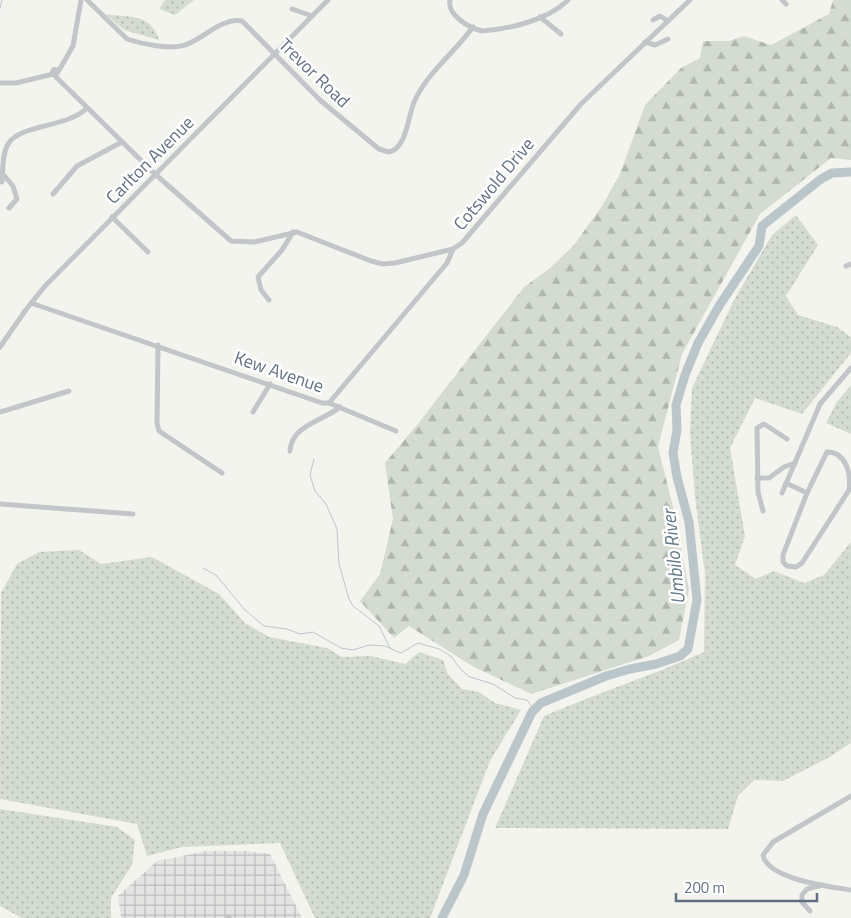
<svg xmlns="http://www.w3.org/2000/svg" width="851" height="918" viewBox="0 0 851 918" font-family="'Titillium Web',sans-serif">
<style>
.industrial{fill:url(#industrial-grid)}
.grass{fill:url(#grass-dots)}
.forest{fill:url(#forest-firs)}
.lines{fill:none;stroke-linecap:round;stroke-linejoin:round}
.stream{stroke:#bbc6cb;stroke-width:1}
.river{stroke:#bbc6cb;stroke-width:9}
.minor{stroke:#c3c6c9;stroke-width:5}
.labels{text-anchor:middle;stroke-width:5;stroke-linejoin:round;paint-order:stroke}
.street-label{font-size:18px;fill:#627181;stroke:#fff}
.water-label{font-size:19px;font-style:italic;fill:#627a86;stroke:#fff}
</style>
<defs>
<pattern id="industrial-grid" width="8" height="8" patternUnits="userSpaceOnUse" patternTransform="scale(1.25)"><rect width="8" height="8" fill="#e4e5e3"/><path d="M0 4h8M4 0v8" fill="none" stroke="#bcbebd"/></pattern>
<pattern id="grass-dots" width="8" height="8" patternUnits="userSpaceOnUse" patternTransform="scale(1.25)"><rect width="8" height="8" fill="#d4dbd0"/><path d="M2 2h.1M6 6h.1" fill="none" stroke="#afb6ae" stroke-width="1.8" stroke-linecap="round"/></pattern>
<pattern id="forest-firs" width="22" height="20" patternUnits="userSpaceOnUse" patternTransform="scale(1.25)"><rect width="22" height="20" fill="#d4dbd0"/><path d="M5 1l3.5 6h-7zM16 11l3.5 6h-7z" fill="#afb6ae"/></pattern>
</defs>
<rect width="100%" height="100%" fill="#f4f4ef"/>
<path class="industrial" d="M207 851H247L270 854 302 918H121L118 896 157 861Z"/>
<g class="grass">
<path d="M165 0H194L175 15 159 9Z"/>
<path d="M105 14C130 18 151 13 159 40L124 30Z"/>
<path d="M796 215 818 245 786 296 798 315 837 327 851 337V353L802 414 755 398 730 448 745 536 735 565 756 579 774 571 804 583 824 575 851 542V743L828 758 783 781 754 780 738 796 728 829 495 828 544 716C597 693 651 676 704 652L705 574 695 497 690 433 692 388 734 300 772 235Z"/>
<path d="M851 385V434L826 423 837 402Z"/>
<path d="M79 550 101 564 152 557 219 594 245 623 269 637 327 648 342 657 371 656 405 664 419 652 443 660 448 674 462 689 479 692 495 703 521 710 490 761 430 918H315L280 843 182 847 147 856 137 824 0 799 1 593 17 564 39 552Z"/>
<path d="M0 809 117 827 135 840 132 865 111 898V918H22L0 906Z"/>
</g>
<path class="forest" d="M833 0H851V160L831 158 760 214 682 354 658 447 673 507 689 589 679 640 649 656 531 694 472 666 409 626 394 638 360 601 380 574 393 519 385 463 417 425 524 287 549 269 574 245 602 206 620 174 645 105 681 68 700 58 703 41H729L744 36 771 45 829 14Z"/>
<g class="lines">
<g class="stream">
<path d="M0 8 2 0"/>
<path d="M314 459 310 475 315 491 326 504 337 529 339 564 349 599 353 606 379 626 390 648"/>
<path d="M203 568 216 575 245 610 264 626 287 629 300 634 313 632 341 648 353 650 369 645 385 646 401 653 418 643 439 649 451 656 461 670 470 677 493 684 515 698 527 700 532 707 536 708"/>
</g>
<path class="river" d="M442 918 464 875 483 814 532 712 541 703 606 676 630 669 656 664 680 656 688 649 697 600 689 522 677 477 673 453 677 430 676 405 685 375 698 343 719 306 759 246 762 226 821 179 832 173 851 172"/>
<g class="minor">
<path d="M87 0 127 39C142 44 170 50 185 45 203 39 222 17 242 21L321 101 379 149 389 152C407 149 408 114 415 100 428 72 455 52 473 27"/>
<path d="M450 0C447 15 469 28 482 31 510 29 548 20 568 0"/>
<path d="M782 0 786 4"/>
<path d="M292 9 312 16"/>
<path d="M540 17 561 34"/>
<path d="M653 20 660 16 668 21"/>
<path d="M645 42 655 45 668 39"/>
<circle cx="55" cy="72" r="2.5"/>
<path d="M58 72 73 46 81 0"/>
<path d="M54 75 155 174 231 241 254 242 297 232 371 261 383 264 395 263 453 249 462 243 581 104 690 0"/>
<path d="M0 83H16L53 74"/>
<path d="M2 173 13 186 17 199 9 208"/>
<path d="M2 182C3 171 2 154 8 144 20 124 67 128 87 108"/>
<path d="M53 194 77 166 122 142"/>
<path d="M112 217 148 252"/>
<path d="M846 266 851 264"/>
<path d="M269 300 261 290 258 277 282 250 293 232"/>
<path d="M31 303 322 403H329L447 263 453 249"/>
<path d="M158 345 157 423 159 431 222 473"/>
<path d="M0 347 25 311 45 286 328 0"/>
<path d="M329 403 396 431"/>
<path d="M0 412 69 391"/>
<path d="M253 412 270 384"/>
<path d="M290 451C291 425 325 420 340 407"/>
<path d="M827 452C847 452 851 475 849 490L802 563 796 567 787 566 783 562V555L807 493Z"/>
<path d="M757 478H769L784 467 795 463"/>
<path d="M786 483 807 493"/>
<path d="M782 493 820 404 851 368"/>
<path d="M0 504 133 514"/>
<path d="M763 511 758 492 757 428 764 424 787 439"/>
<path d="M851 796 773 842 763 855C767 879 830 887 851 890"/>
<path d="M810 911 802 902V895L807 889 822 885"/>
<path d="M228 918 229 917"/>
</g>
</g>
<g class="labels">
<g class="street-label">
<text transform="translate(314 73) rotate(44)" y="6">Trevor Road</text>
<text transform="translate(150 160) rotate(-45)" y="6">Carlton Avenue</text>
<text transform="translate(494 184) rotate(-50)" y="6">Cotswold Drive</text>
<text transform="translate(279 372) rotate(19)" y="6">Kew Avenue</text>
</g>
<g class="water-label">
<text transform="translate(673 557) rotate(-96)" y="7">Umbilo River</text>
</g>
</g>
<path d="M676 893v8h141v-8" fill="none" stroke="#627181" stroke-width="2.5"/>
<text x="684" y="893" font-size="15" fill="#627181" stroke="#ffffff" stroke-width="4" paint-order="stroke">200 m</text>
</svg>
